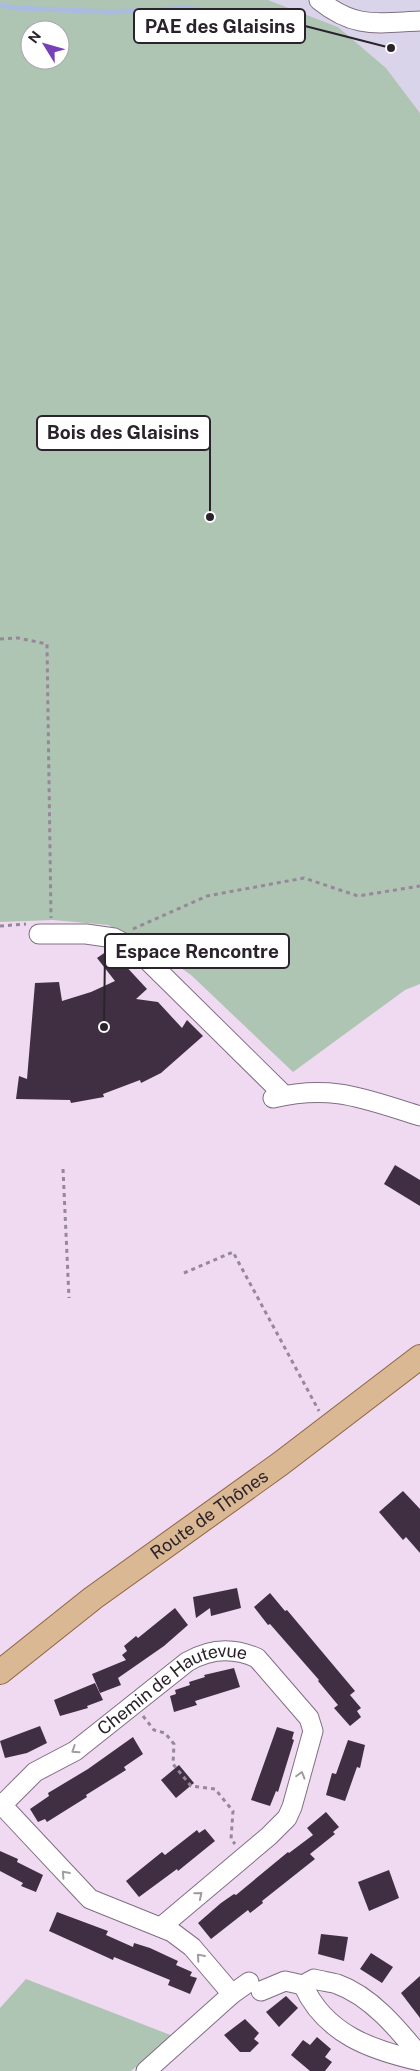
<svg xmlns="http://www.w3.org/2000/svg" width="420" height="2071" viewBox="0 0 420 2071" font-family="'Public Sans',sans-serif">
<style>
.industrial{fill:#dad4ea}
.green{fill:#afc5b3;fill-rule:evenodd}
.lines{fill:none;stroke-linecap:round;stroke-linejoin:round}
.stream{stroke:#a9bce0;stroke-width:5}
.building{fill:#402f43}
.minor-casing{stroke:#816e84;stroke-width:21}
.major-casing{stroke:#8c6540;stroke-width:26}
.path{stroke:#968799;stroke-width:3;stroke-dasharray:4 4;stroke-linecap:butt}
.minor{stroke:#fff;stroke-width:19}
.major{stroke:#dab893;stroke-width:24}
.oneway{stroke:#a09ca0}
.labels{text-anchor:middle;stroke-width:5;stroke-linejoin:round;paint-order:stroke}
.street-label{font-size:18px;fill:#2b232c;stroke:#fff}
.leader{fill:none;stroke:#2b232c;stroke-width:2}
.callout-dot{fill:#2b232c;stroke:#fff;stroke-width:2}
.callout{fill:#fff;stroke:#2b232c;stroke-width:2}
.callout-label{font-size:19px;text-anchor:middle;font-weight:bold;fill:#2b232c}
</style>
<rect width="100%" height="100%" fill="#efdaf2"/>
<path class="industrial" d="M268 0H420V113L386 68 338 27Z"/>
<g class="green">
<path d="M0 0H268L338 27 386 68 420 113V984L405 990 293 1072 191 975 150 946 108 925 53 920 0 922ZM30 30H60V60H30Z"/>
<path d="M26 1979 173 2036 131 2071H0V2008Z"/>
</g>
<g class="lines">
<path class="stream" d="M0 5 15 8 111 12 189 8 287 31"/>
</g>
<g class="building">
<path d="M110 949 147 989 136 999 158 1002 182 1028 187 1020 203 1036 161 1073 141 1083 140 1080 103 1094 104 1097 71 1103 70 1100 16 1099 19 1076 27 1079 35 983 59 982 62 1001 91 992 115 981 97 958Z"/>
<path d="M395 1165 420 1180V1206L384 1184Z"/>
<path d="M403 1491 420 1509V1553L406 1537 403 1540 379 1512Z"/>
<path d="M237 1588 241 1608 211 1616 210 1608 196 1618 193 1597Z"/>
<path d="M270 1593 285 1611 287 1610 355 1691 350 1695 361 1708 357 1711 361 1717 350 1726 334 1708 338 1705 318 1681 319 1680 270 1624 268 1625 254 1607Z"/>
<path d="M175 1608 188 1625 164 1646 118 1678 121 1685 100 1693 92 1674 126 1660 122 1655 127 1651 124 1646 136 1636 138 1638Z"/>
<path d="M234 1668 240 1687 195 1701 197 1705 174 1712 170 1696 176 1694 175 1690 190 1685 189 1682 205 1677 204 1675Z"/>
<path d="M95 1683 103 1700 87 1706 88 1708 60 1716 54 1700Z"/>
<path d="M40 1726 47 1743 27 1753 5 1758 0 1741Z"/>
<path d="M277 1727 294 1732 292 1739 294 1740 278 1792 276 1791 270 1806 251 1800Z"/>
<path d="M133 1737 143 1754 124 1767 126 1770 86 1795 87 1797 47 1822 45 1819 38 1822 30 1809 49 1796 48 1793 88 1769Z"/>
<path d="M348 1740 365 1745 360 1768 357 1767 345 1801 326 1795 332 1773 336 1774Z"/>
<path d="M179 1765 194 1783 176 1798 161 1780Z"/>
<path d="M326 1812 339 1827 333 1832 335 1834 310 1854 315 1859 262 1901 263 1903 250 1913 248 1910 211 1939 198 1923 221 1903 234 1894 236 1895 288 1852 289 1853 313 1835 307 1828Z"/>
<path d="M205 1829 215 1841 178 1871 177 1869 139 1897 126 1881 162 1852 165 1855 197 1830 199 1833Z"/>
<path d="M0 1851 18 1859 17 1862 43 1875 36 1892 21 1886 23 1883 0 1871Z"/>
<path d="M389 1870 399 1898 369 1911 358 1882Z"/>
<path d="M57 1912 108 1931 106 1935 133 1947 134 1943 150 1948 178 1961 176 1965 192 1972 190 1976 197 1978 190 1994 168 1985 170 1980 114 1957 113 1960 49 1931Z"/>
<path d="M321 1934 348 1937 344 1961 318 1954Z"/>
<path d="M371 1953 393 1967 382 1983 360 1969Z"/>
<path d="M420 1976V2018L401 1993Z"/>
<path d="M286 1996 298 2008 279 2027 266 2012Z"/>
<path d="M245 2019 259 2033 254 2039 259 2043 250 2052H240L224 2035Z"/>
<path d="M317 2037 331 2049 325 2057 332 2062 325 2071H310L291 2055 303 2040 310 2045Z"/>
</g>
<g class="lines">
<g class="minor-casing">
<g id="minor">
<path d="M319 0C355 29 377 23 420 21"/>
<path d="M39 934H86L114 938 137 950 284 1095"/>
<path d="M273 1098C333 1084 364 1099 420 1116"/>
<path d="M0 1803 90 1899 172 1932 192 1947 232 1994"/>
<path id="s1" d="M3 1804 35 1772 75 1751 187 1662C209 1649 233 1647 257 1658L309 1718 313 1731 292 1807 287 1818 269 1836 161 1927"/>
<path d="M261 1991 285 1981 303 1985"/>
<path d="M420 2056C398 2029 371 1996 337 1984 330 1982 321 1981 314 1979L303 1985C325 2034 371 2050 420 2061"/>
<path d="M146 2071 232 1994 249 1982"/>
</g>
</g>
<g class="major-casing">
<g id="major">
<path id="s2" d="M0 1672 93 1598 280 1464 420 1357"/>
</g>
</g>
<g class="path">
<path d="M0 639 18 638 47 644 51 918"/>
<path d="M0 926 26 924"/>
<path d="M133 929 207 896 304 878 358 896 420 886"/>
<path d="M63 1169 69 1298"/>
<path d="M184 1273 233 1252 319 1411"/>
<path d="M143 1716 154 1730 165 1733 174 1744 173 1764 191 1786 215 1789 233 1811 231 1839 235 1844"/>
</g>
<use href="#minor" class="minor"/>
<use href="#major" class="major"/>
</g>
<defs><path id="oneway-chevron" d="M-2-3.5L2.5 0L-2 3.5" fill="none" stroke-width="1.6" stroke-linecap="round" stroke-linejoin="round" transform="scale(1.25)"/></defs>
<g class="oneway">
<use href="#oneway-chevron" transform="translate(75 1750) rotate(146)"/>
<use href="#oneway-chevron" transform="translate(301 1775) rotate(-74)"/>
<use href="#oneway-chevron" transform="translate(65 1874) rotate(-132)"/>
<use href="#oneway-chevron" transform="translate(199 1895) rotate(-40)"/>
<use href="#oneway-chevron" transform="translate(200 1957) rotate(-131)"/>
</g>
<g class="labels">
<g class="street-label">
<text dy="6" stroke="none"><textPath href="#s2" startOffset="262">Route de Thônes</textPath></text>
<text dy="6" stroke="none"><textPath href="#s1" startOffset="209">Chemin de Hautevue</textPath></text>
</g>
</g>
<path class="leader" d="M391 48L305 26M210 517L210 433M104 1027L105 951"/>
<g class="callout-dot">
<circle cx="391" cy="48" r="5"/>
<circle cx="210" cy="517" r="5"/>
<circle cx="104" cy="1027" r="5"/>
</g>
<g class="callout">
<rect x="134" y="9" width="171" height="34" rx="5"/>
<rect x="37" y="416" width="173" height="34" rx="5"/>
<rect x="105" y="934" width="184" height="34" rx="5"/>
</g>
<g class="callout-label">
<text x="220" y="33">PAE des Glaisins</text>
<text x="123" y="439">Bois des Glaisins</text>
<text x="197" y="958">Espace Rencontre</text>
</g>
<g transform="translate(45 45) rotate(307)"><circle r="24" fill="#ffffff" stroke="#aaa7ab"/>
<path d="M0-4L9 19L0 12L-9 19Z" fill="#7641b8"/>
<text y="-8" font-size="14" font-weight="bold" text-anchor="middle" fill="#2b232c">N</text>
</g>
</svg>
